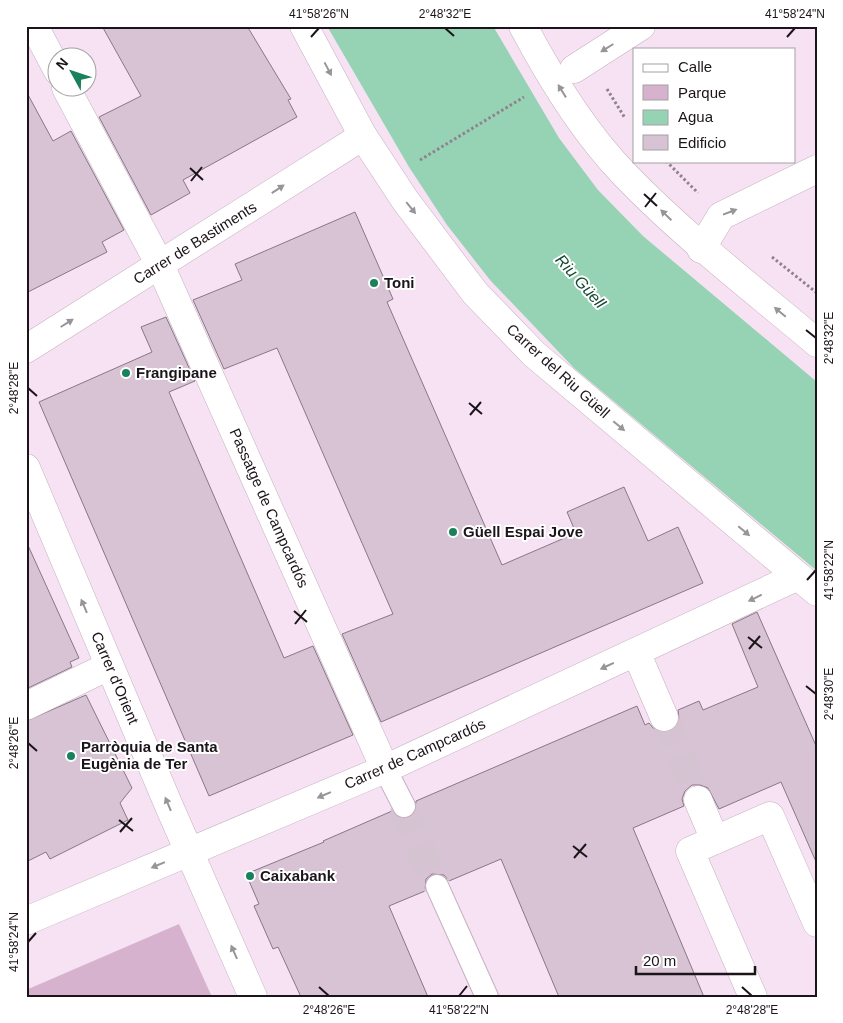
<svg xmlns="http://www.w3.org/2000/svg" width="843" height="1023" viewBox="0 0 843 1023" font-family="Helvetica,sans-serif">
<style>
.green{fill:#d6b2cf}
.water{fill:#96d3b5}
.building{fill:#d7c3d3;stroke:#897786}
.lines{fill:none;stroke-linecap:round;stroke-linejoin:round}
.street-tunnel{stroke:#d5c3d2;stroke-width:28;stroke-dasharray:28 14;stroke-linecap:butt}
.lane-casing{stroke:#c5b1c1;stroke-width:24}
.street-casing{stroke:#c5b1c1;stroke-width:29}
.secondary-casing{stroke:#c5b1c1;stroke-width:29}
.path{stroke:#8f818d;stroke-width:3;stroke-dasharray:2.5 2.5;stroke-linecap:butt}
.lane{stroke:#fff;stroke-width:22}
.street{stroke:#fff;stroke-width:28}
.secondary{stroke:#fff;stroke-width:28}
.oneway{fill:#989598}
.ticks{fill:none;stroke:#1b141a;stroke-width:2}
.poi-dot{fill:#19815b;stroke:#fff;stroke-width:2}
.labels{text-anchor:middle;stroke-width:4;stroke-linejoin:round;paint-order:stroke}
.street-label{font-size:15px;fill:#1b141a;stroke:#fff}
.poi-label{font-size:15px;font-weight:bold;fill:#1b141a;stroke:#fff;text-anchor:start}
.water-label{font-size:16px;font-style:italic;fill:#164834;stroke:#fff}
.neatline{fill:none;stroke:#1b141a;stroke-width:2}
.ticks-label{font-size:12px;text-anchor:middle;fill:#1b141a}
</style>
<rect width="100%" height="100%" fill="#f6e2f2"/>
<path class="green" d="M179 924 212 997H26V990Z"/>
<path class="water" d="M327 26H493L559 138 598 190 643 236 817 382V571L574 368 490 280 447 225 409 167Z"/>
<g class="building">
<path d="M102 26H247L291 99 288 100 297 117 183 180 190 193 151 215 99 117 141 96Z"/>
<path d="M26 91 53 141 71 131 124 230 102 242 107 252 26 293Z"/>
<path d="M355 212 393 299 387 302 502 565 576 533 567 512 624 487 648 541 678 527 703 583 381 722 342 634 393 614 277 348 224 369 193 300 242 280 235 264Z"/>
<path d="M166 317 195 381 169 392 284 658 313 646 353 735 209 796 39 402 152 352 141 327Z"/>
<path d="M26 541 79 658 70 662 72 667 26 689Z"/>
<path d="M757 612 817 748V864L781 782 719 809 708 788 700 785H692L685 791 682 799 684 806 633 828 704 997H559L501 859 449 881 444 875 432 874 426 879 425 891 389 906 428 997H301L278 947 273 949 254 906 259 904 246 874 324 842 323 841 392 811 397 817 410 818 415 813 416 801 637 706 645 725 649 723 654 729 662 732 670 731 676 727 679 719 678 710 699 701 703 710 758 687 732 624Z"/>
<path d="M86 695 132 788 120 803 128 820 50 859 46 852 26 862V721Z"/>
</g>
<g class="lines">
<g class="street-tunnel">
<path d="M664 717 698 800"/>
<path d="M404 806 406 816 437 886"/>
</g>
<g class="lane-casing">
<g id="lane">
<path d="M385 769 404 806"/>
<path d="M437 886 487 997"/>
</g>
</g>
<g class="street-casing">
<g id="street">
<path d="M34 26 58 71"/>
<path d="M574 69 641 26"/>
<path d="M66 88 160 265 385 769"/>
<path d="M701 249 721 216 817 169"/>
<path d="M26 349 363 136"/>
<path d="M26 468 169 806 253 997"/>
<path d="M636 652 664 717"/>
<path d="M26 706 109 666"/>
<path d="M698 800 715 840"/>
<path d="M26 921 385 769 798 576"/>
<path d="M753 997 690 851 770 816 817 923"/>
</g>
</g>
<g class="secondary-casing">
<g id="secondary">
<path d="M304 26 363 136 405 200 475 293 534 354 817 592"/>
<path d="M523 26C551 79 584 133 626 176 685 237 752 288 817 343"/>
</g>
</g>
<g class="path">
<path d="M607 89 625 118"/>
<path d="M420 160 524 97"/>
<path d="M666 161 698 193"/>
<path d="M772 257 817 293"/>
</g>
<use href="#lane" class="lane"/>
<use href="#street" class="street"/>
<use href="#secondary" class="secondary"/>
</g>
<defs><path id="oneway-solid" d="M-6-.8H1V-3.2L6.5 0L1 3.2V.8H-6Z" transform="scale(1.25)"/></defs>
<g class="oneway">
<use href="#oneway-solid" transform="translate(607 48) rotate(148)"/>
<use href="#oneway-solid" transform="translate(328 69) rotate(62)"/>
<use href="#oneway-solid" transform="translate(562 91) rotate(-122)"/>
<use href="#oneway-solid" transform="translate(278 189) rotate(-33)"/>
<use href="#oneway-solid" transform="translate(411 208) rotate(51)"/>
<use href="#oneway-solid" transform="translate(730 212) rotate(-21)"/>
<use href="#oneway-solid" transform="translate(666 215) rotate(-136)"/>
<use href="#oneway-solid" transform="translate(780 312) rotate(-140)"/>
<use href="#oneway-solid" transform="translate(67 323) rotate(-32)"/>
<use href="#oneway-solid" transform="translate(619 426) rotate(40)"/>
<use href="#oneway-solid" transform="translate(744 531) rotate(40)"/>
<use href="#oneway-solid" transform="translate(755 598) rotate(154)"/>
<use href="#oneway-solid" transform="translate(84 606) rotate(-113)"/>
<use href="#oneway-solid" transform="translate(607 666) rotate(155)"/>
<use href="#oneway-solid" transform="translate(324 795) rotate(157)"/>
<use href="#oneway-solid" transform="translate(168 804) rotate(-113)"/>
<use href="#oneway-solid" transform="translate(158 865) rotate(157)"/>
<use href="#oneway-solid" transform="translate(234 952) rotate(-114)"/>
</g>
<path class="ticks" d="M445 28 454 36M311 37 319 28M787 37 795 28M190 168 203 180M191 181 202 167M644 194 657 206M645 207 656 193M806 330 816 338M28 388 37 396M469 403 482 414M470 415 481 402M807 580 816 570M294 611 307 622M295 624 306 610M748 637 762 648M749 649 760 636M806 686 816 694M28 743 37 751M119 820 133 831M120 832 132 818M573 846 587 857M574 858 586 844M28 942 36 933M319 987 329 996M742 987 752 996M459 996 467 986"/>
<g class="poi-dot">
<circle cx="374" cy="283" r="5"/>
<circle cx="126" cy="373" r="5"/>
<circle cx="453" cy="532" r="5"/>
<circle cx="71" cy="756" r="5"/>
<circle cx="250" cy="876" r="5"/>
</g>
<g class="labels">
<g class="street-label">
<text transform="translate(195 243) rotate(-32)" y="5">Carrer de Bastiments</text>
<text transform="translate(558 371) rotate(42)" y="5">Carrer del Riu Güell</text>
<text transform="translate(269 508) rotate(66)" y="5">Passatge de Campcardós</text>
<text transform="translate(115 678) rotate(67)" y="5">Carrer d'Orient</text>
<text transform="translate(415 754) rotate(-24)" y="5">Carrer de Campcardós</text>
</g>
<g class="poi-label">
<text x="384" y="288">Toni</text>
<text x="136" y="378">Frangipane</text>
<text x="463" y="537">Güell Espai Jove</text>
<text x="81" y="752">Parròquia de Santa<tspan x="81" dy="17">Eugènia de Ter</tspan></text>
<text x="260" y="881">Caixabank</text>
</g>
<g class="water-label">
<text transform="translate(581 281) rotate(48)" y="6">Riu Güell</text>
</g>
</g>
<rect width="843" height="1023" fill="none" stroke="#ffffff" stroke-width="55"/>
<rect x="633" y="48" width="162" height="115" fill="#ffffff" stroke="#a4a1a3"/>
<rect x="643" y="64" width="25" height="8" fill="#ffffff" stroke="#a4a1a3"/>
<text x="678" y="72" font-size="15" fill="#1b141a">Calle</text>
<rect x="643" y="85" width="25" height="15" fill="#d6b2cf" stroke="#a4a1a3"/>
<text x="678" y="98" font-size="15" fill="#1b141a">Parque</text>
<rect x="643" y="110" width="25" height="15" fill="#96d3b5" stroke="#a4a1a3"/>
<text x="678" y="122" font-size="15" fill="#1b141a">Agua</text>
<rect x="643" y="135" width="25" height="15" fill="#d7c3d3" stroke="#a4a1a3"/>
<text x="678" y="148" font-size="15" fill="#1b141a">Edificio</text>
<g transform="translate(72 72) rotate(310)"><circle r="24" fill="#ffffff" stroke="#a4a1a3"/>
<path d="M0-4L9 19L0 12L-9 19Z" fill="#19815b"/>
<text y="-8" font-size="14" font-weight="bold" text-anchor="middle" fill="#1b141a">N</text>
</g>
<path d="M636 966v8h119v-8" fill="none" stroke="#1b141a" stroke-width="2.5"/>
<text x="643" y="966" font-size="15" fill="#1b141a" stroke="#ffffff" stroke-width="4" paint-order="stroke">20 m</text>
<rect x="28" y="28" width="788" height="968" class="neatline"/>
<g class="ticks-label">
<text x="319" y="18">41°58'26"N</text>
<text x="445" y="18">2°48'32"E</text>
<text x="795" y="18">41°58'24"N</text>
<text transform="translate(829 338) rotate(-90)" y="4">2°48'32"E</text>
<text transform="translate(14 388) rotate(-90)" y="4">2°48'28"E</text>
<text transform="translate(829 570) rotate(-90)" y="4">41°58'22"N</text>
<text transform="translate(829 694) rotate(-90)" y="4">2°48'30"E</text>
<text transform="translate(14 743) rotate(-90)" y="4">2°48'26"E</text>
<text transform="translate(14 942) rotate(-90)" y="4">41°58'24"N</text>
<text x="329" y="1014">2°48'26"E</text>
<text x="459" y="1014">41°58'22"N</text>
<text x="752" y="1014">2°48'28"E</text>
</g>
</svg>
